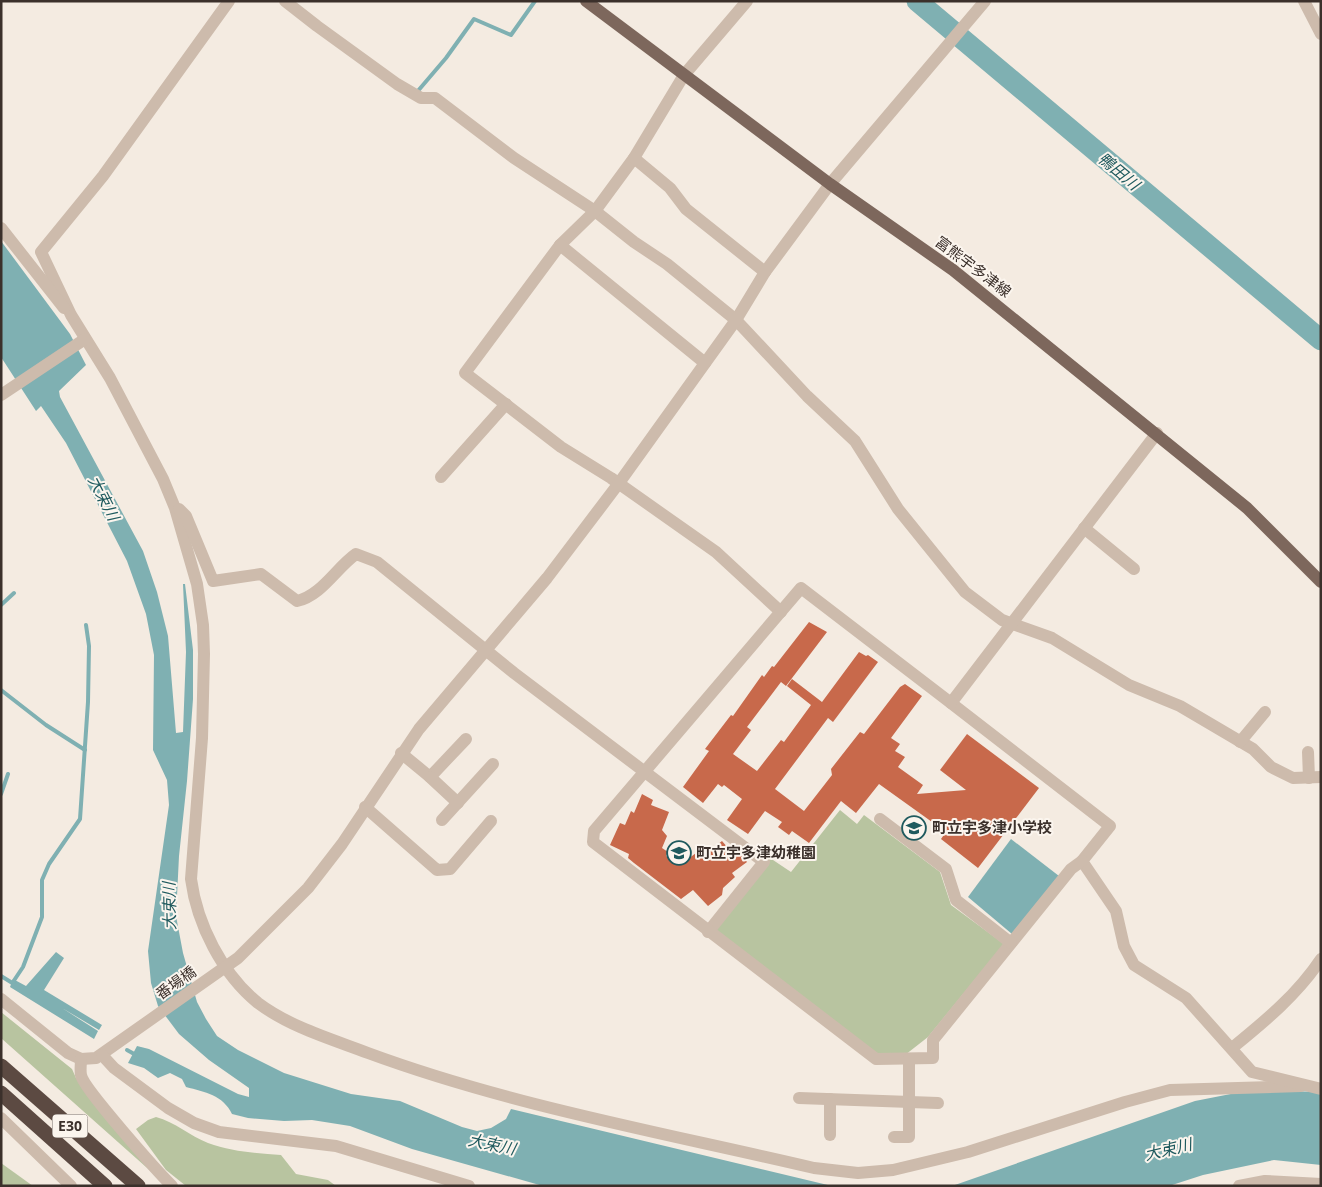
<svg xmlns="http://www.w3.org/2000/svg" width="1322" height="1187" viewBox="0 0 1322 1187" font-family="'Open Sans','Noto Sans JP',sans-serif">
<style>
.green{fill:#b8c4a0}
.water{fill:#7fb0b2}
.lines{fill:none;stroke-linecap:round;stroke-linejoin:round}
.stream{stroke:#7fb0b2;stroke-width:4}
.river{stroke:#7fb0b2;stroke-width:21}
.building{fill:#c8694b}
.minor{stroke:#cdbbac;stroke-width:12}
.major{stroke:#7d675c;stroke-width:12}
.highway{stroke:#5c4a42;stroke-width:15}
.labels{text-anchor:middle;stroke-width:4;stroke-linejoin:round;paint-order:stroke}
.shield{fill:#fbf5ee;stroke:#756b66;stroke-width:1}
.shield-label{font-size:14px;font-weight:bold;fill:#3b302b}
.street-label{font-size:15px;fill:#3b302b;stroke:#fbf5ee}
.poi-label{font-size:15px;font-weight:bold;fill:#3b302b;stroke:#fbf5ee;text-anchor:start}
.water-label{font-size:16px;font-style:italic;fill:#1f5a5e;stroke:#fbf5ee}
</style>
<rect width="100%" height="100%" fill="#f4ebe1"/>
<g class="green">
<path d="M840 810 857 824 864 815 940 872 951 905 1004 944 928 1037 905 1055 878 1054 714 931 770 858 791 872Z"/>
<path d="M1 1012 72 1069 76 1078 155 1175 1 1038Z"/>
<path d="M156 1117C175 1122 190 1136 208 1143 232 1152 257 1153 281 1155L296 1174 328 1180 336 1186H186L166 1170 136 1129 148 1120Z"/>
<path d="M1 1163 33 1186H1Z"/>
</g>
<g class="water">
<path d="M1 241 70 334 86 365 59 391 60 397 143 551 157 592 168 636 176 733 183 732 186 652 183 584H185L193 650V699L187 781 179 856 176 916 183 953 197 1002 206 1019 217 1036 238 1050 284 1073 351 1094 400 1101 462 1127 477 1131 491 1128 506 1119 511 1109 832 1186H543L412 1149 350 1126 312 1120 284 1121 248 1118 232 1114C223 1095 205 1092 186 1087L182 1079 170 1073 158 1078 144 1068 128 1063 137 1046 149 1049 238 1094 249 1097V1088L209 1060 179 1034 158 1006 151 983 148 951 169 805 167 780 153 750 154 655 146 614 127 561 66 443 41 406 36 411 1 357Z"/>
<path d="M1011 839 1059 876 1012 934 968 897Z"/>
<path d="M56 952 64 958 44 990 102 1025 99 1030 62 1008 98 1031 94 1039 10 987 13 979 26 986Z"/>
<path d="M1251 1090 1321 1092V1165L1274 1160 1203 1175 1169 1186H952L1195 1101Z"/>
</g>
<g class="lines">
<g class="stream">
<path d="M417 92 446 58 474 19 511 35 535 1"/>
<path d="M1 605 14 593"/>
<path d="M1 690 46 725 85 750"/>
<path d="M1 794 8 774"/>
<path d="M1 976 14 984"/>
<path d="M13 982 23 967 42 917V880L49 864 80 819 88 702 89 646 86 625"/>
<path d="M127 1050 136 1055"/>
</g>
<path class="river" d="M917 1 1321 340"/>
</g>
<g class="building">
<path d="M809 622 827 632 786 686 781 682 747 727 751 730 733 754 757 771 781 740 784 742 811 705 787 686 792 679 822 702 859 652 866 656 868 655 878 662 833 722 828 718 775 789 804 811 832 775 831 769 860 732 864 734 900 687 905 684 922 696 891 738 900 744 895 751 905 757 898 767 923 785 917 794 966 790 940 770 967 734 1039 788 978 868 941 839 946 832 879 784 856 813 841 801 809 843 792 831 789 835 778 827 782 822 765 811 748 834 727 820 742 799 724 785 722 787 718 784 703 803 683 787 709 751 705 749 731 715 733 716 762 675 764 677 772 666 774 667Z"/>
<path d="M642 794 653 800 651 805 669 812 662 830 667 836 662 848 668 852 666 856 680 865 696 853H707L722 841 735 856 739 853 747 862 732 873 735 877 723 888 722 895 708 906 693 890 681 899 634 863 628 858 629 854 610 845 620 823 625 825 631 811 634 813Z"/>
</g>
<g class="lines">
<g class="minor">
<path d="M229 1 103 176 41 252 71 315 110 378 163 479 175 508 197 584 203 625 204 654 202 738 191 879C197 924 222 974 258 1003 290 1027 331 1039 368 1053 512 1106 665 1133 814 1168L858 1173 893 1170 968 1152 1125 1102 1170 1090 1301 1086"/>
<path d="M285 1 317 26 397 84 421 98H435L514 158 595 211 634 242 667 264 736 320 807 396 855 441 898 509 965 592 1002 620 1052 638 1129 685 1180 706 1253 749 1271 767 1293 778 1321 777"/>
<path d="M747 1 684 75 634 158 595 211 560 245 465 373 561 447 611 478 716 552 781 612"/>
<path d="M1304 1 1321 34"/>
<path d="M634 158 670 188 686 209 765 272"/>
<path d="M1 228 64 308"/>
<path d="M560 245 705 363"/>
<path d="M1 395 85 339"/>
<path d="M1157 433 951 703 1110 826 1082 861 1116 911 1124 946 1134 965 1186 998 1252 1072 1321 1089"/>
<path d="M441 477 506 404"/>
<path d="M179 509 186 516 213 581 261 574 297 601C322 595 336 568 356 554L377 562 514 673 764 862 708 932"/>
<path d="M1084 528 1134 569"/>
<path d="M951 703 801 588 594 831 593 842 876 1059 933 1058V1040L1071 869 1082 861"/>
<path d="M1240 742 1265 712"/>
<path d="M1308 752 1309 778"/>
<path d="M401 753 430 777 466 739"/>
<path d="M430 777 458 803"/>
<path d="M365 807 437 870 450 869 491 821"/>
<path d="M880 819 946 869 956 900 1011 943"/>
<path d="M442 820 493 764"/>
<path d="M1 999 68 1053 81 1059 96 1058 238 958 308 888 342 844 419 729 547 578 619 483 736 320 765 272 830 184 985 1"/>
<path d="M1232 1048C1265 1021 1297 995 1321 959"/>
<path d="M102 1055 114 1068 168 1108 194 1123 219 1132 336 1146 469 1186"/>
<path d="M81 1059C81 1064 80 1070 81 1075 83 1088 158 1172 172 1186"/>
<path d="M799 1098 938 1103"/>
<path d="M830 1099V1135"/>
<path d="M1 1118 71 1186"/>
<path d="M894 1137H909V1059"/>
<path d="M1239 1186 1265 1181 1321 1184"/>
</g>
<path class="major" d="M586 1 830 184 953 270 1247 508 1321 582"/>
<g class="highway">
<path d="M1 1066 138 1186"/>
<path d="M1 1093 105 1186"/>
</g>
</g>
<defs>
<g id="school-ring" transform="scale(1.25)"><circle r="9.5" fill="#fbf5ee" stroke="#1f5a5e" stroke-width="1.5"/><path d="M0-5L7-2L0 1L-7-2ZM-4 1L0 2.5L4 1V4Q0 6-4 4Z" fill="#1f5a5e"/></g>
</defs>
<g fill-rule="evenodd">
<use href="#school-ring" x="914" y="828"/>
<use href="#school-ring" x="679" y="853"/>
</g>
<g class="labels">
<rect class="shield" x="52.5" y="1114.5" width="35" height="23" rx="4"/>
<g class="shield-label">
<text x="70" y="1131">E30</text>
</g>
<g class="street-label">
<text transform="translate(973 267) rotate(37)" y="5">富熊宇多津線</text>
<text transform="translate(176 983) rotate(-35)" y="5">番場橋</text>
</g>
<g class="poi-label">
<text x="932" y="833">町立宇多津小学校</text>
<text x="696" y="858">町立宇多津幼稚園</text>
</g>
<g class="water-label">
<text transform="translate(1119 171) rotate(40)" y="6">鴨田川</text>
<text transform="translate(104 498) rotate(63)" y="6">大束川</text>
<text transform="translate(169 906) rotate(-91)" y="6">大束川</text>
<text transform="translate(492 1144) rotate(12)" y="6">大束川</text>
<text transform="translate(1168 1149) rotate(-13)" y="6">大束川</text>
</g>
</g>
<rect width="1322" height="1187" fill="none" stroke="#3b302b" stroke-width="5"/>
</svg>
